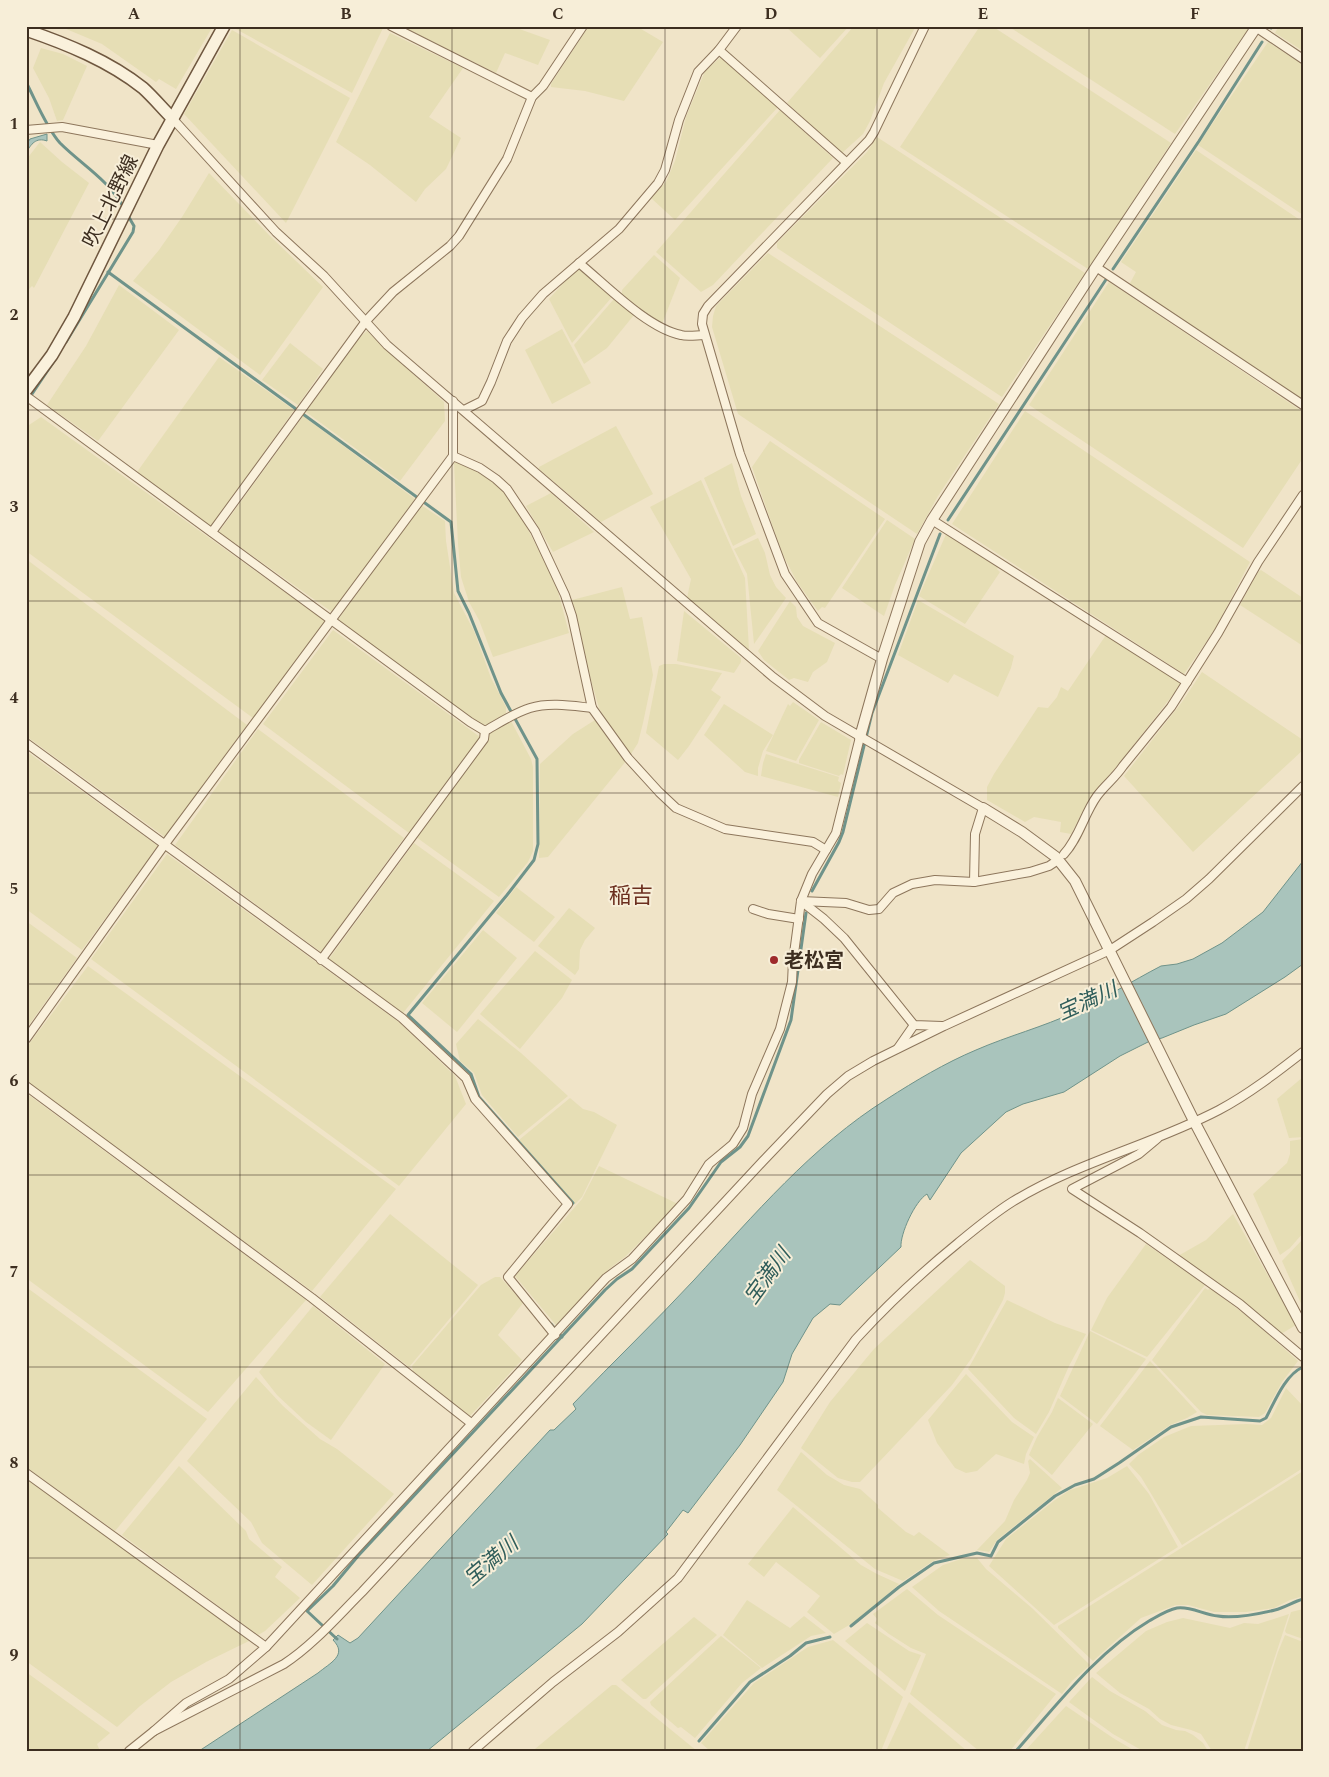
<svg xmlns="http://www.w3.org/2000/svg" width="1329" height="1777" viewBox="0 0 1329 1777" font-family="Spectral,'Noto Sans JP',serif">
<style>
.farmland{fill:#e6deb5}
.water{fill:#a9c4bc;stroke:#6f938a}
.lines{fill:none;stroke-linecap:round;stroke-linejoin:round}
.stream{stroke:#6f938a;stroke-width:3}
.minor-casing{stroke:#8d765c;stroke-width:10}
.tertiary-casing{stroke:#8d765c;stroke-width:12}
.secondary-casing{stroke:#6f573f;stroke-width:14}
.minor{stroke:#faf1dc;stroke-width:8}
.tertiary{stroke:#faf1dc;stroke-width:10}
.secondary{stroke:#faf1dc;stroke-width:11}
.grid{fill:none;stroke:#3d2e20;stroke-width:1;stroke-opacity:0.55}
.poi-dot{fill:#9e2a2b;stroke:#f7eed8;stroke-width:2}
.labels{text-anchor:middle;stroke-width:4;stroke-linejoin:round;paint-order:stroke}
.street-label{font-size:20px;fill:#3d2e20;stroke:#f7eed8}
.poi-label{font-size:20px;font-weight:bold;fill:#3d2e20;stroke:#f7eed8;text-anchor:start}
.water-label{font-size:21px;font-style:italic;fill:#2f5d5a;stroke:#f7eed8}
.quarter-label{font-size:22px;fill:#6b2e1e;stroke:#f7eed8}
.neatline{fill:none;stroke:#3d2e20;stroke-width:2}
.grid-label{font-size:16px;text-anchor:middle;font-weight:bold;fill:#3d2e20}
</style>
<rect width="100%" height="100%" fill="#f0e4c8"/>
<g class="farmland">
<path d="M59 26H213L176 89 159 79 156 82 102 44Z"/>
<path d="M238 26H384L352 93 236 29Z"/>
<path d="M401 26H511L550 40 538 65 505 53 496 73Z"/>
<path d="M589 26H636L663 42 624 101 585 91 551 87V84Z"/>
<path d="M785 26H849L820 58Z"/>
<path d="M854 26H916L884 83 870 121 863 134 842 153 787 103Z"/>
<path d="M980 26H992L1171 143 1088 269 900 147Z"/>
<path d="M1008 26H1246L1249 28 1175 134Z"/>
<path d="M1279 26H1303V51L1275 33Z"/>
<path d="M232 30 350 98 286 223 184 114Z"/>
<path d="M390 33 463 68 429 117 461 138 446 169 425 189 416 202 370 165 336 142Z"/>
<path d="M1268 42 1303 65V215L1198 145Z"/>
<path d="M41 48 63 54 87 66 63 120 57 121 49 98 33 68Z"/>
<path d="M721 57 778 107 675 220 651 198 666 182 675 161 686 117 705 71Z"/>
<path d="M780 110 833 158 713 285 701 292 656 252Z"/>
<path d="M877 137 1085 273 1002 397 777 248V243L867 152Z"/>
<path d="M40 142 62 162 89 183 34 288 32 286 29 289 26 287V160Z"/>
<path d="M1196 150 1303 222V400L1129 285 1136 272 1121 262Z"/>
<path d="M209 173 269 235 323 287 260 375 133 281 159 250 182 217Z"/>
<path d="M768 253 999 404 938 496 917 534 738 414 712 327 713 316 716 306Z"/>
<path d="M654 255 680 278 662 324 650 318 622 295V290Z"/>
<path d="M579 269 612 297 572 343 549 299 569 277Z"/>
<path d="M1109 282 1303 412V458L1243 548 1029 405Z"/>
<path d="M119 285 179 330 98 441 47 405 86 346Z"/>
<path d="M614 299 634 315 607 348 584 364 574 345Z"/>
<path d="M562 329 591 383 552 404 525 350Z"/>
<path d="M367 331 384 348 444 402 445 421 400 481 306 412 358 339Z"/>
<path d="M290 343 323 369 298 405 262 380Z"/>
<path d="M219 357 294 410 211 527 137 472Z"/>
<path d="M1025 411 1250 562 1215 629 1184 674 952 524Z"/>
<path d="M303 416 415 499 332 612 219 532Z"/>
<path d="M41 417 325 621 253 718 26 551V427Z"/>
<path d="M616 426 653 494 601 522 539 469V467Z"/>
<path d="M770 441 885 519 825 608 822 607 818 611 797 582 782 553 752 467Z"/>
<path d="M460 462 493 480 504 491 523 520 556 584 569 633 493 657 479 620 469 602 461 577 458 544 454 463Z"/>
<path d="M732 463 741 496 756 534 733 546 704 478Z"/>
<path d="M701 480 745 578 749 650 687 598 691 579 650 507Z"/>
<path d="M551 493 594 532 553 552 526 506Z"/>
<path d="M421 505 445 521 446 541 454 593 474 631 491 678 506 707V715L487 725 479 724 338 620Z"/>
<path d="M887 520 915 539 895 585 884 616 842 588Z"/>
<path d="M947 532 999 566 997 569 1000 572 965 624 919 596Z"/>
<path d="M758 538 765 553 770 575 776 587 786 598 754 644 747 574 734 549Z"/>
<path d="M26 559 247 725 165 837 26 736Z"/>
<path d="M1261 570 1303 598V646L1240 605 1258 572Z"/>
<path d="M622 587 630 619 642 617 653 675 643 723 638 743 631 754 609 725 599 708 591 680 572 600Z"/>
<path d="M918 600 1014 656 1011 668 998 697 954 674 948 683 898 655Z"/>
<path d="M790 601 796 607 797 617 803 626 835 643 827 662 813 672 808 682 794 678 789 680 764 660 758 651Z"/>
<path d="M684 611 741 658V662L734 673 677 661Z"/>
<path d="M333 630 480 737 409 833 263 724Z"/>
<path d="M1106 635 1182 683 1118 765 1089 799 1071 834 1060 832 1061 822 1034 817 1025 822 987 800V787L994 774 1038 707 1048 708 1057 697 1061 687 1068 691Z"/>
<path d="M664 664H676L722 673 711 690 721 697 689 746 678 760 646 733 659 666Z"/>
<path d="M1202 672 1303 740V750L1193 852 1124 776 1182 702Z"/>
<path d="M793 702 819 720 796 761 766 751 788 704 790 706Z"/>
<path d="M724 704 773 735 763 751 758 768V776L745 772 704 735Z"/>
<path d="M595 720 613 746 626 761 548 857 539 858 540 764 573 734Z"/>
<path d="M511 721 531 759 533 767V851L528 862 499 897 416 837 487 741 490 732Z"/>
<path d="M821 722 851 740 843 775 841 774 839 776 799 763V760Z"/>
<path d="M258 729 404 838 321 952 175 845Z"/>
<path d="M26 751 158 846 82 950 26 909Z"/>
<path d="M766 754 839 777 838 781 841 783 838 797 761 776 763 763Z"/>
<path d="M414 843 494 901 403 1013 329 959Z"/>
<path d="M167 854 400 1023 455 1076 466 1104 399 1186 91 959Z"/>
<path d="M516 887 555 917 534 942 496 913Z"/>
<path d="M569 908 595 928 585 940 580 950 579 969 575 975 538 946Z"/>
<path d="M26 921 77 958 26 1029Z"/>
<path d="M483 930 517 958 457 1032 422 1003Z"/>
<path d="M535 951 572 980 562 998 520 1049 480 1014Z"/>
<path d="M88 966 396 1189 312 1291 26 1081V1048Z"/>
<path d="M478 1019 521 1053 568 1096 518 1137 482 1095 474 1073 460 1061 456 1044Z"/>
<path d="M1303 1077V1137L1289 1138 1277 1099Z"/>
<path d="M26 1093 306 1300 208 1412 26 1278Z"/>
<path d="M570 1098 583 1109 594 1112 617 1125 582 1197 575 1204 519 1140Z"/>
<path d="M1303 1139V1233L1290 1248 1280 1255 1253 1194 1287 1163 1290 1154V1141Z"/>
<path d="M599 1166 678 1204 626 1256 609 1269 556 1325 515 1276 582 1199Z"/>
<path d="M390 1214 478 1285 409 1367 320 1297Z"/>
<path d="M1233 1214 1296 1325 1281 1334 1178 1256 1206 1240Z"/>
<path d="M1303 1239V1308L1282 1261Z"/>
<path d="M1146 1244 1205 1285 1147 1357 1091 1330 1107 1298Z"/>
<path d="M970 1260 1005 1286V1293L1003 1300 971 1359 952 1385 860 1482H852L838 1478 801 1448 830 1402 874 1349Z"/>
<path d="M495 1277H500L523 1303 498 1335 522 1360 470 1416 413 1371 412 1366 481 1285Z"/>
<path d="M26 1287 207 1419 115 1531 26 1467Z"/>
<path d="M1205 1288 1208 1290 1210 1288 1252 1320 1298 1361 1282 1382 1265 1413 1259 1417 1207 1415 1201 1412 1152 1360Z"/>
<path d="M1007 1300 1055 1323 1086 1334 1069 1366 1049 1412 1036 1434 1014 1418 968 1369Z"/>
<path d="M313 1306 385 1364 331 1440 306 1422 277 1395 259 1372Z"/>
<path d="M1090 1331 1146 1359 1097 1424 1060 1396Z"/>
<path d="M1150 1361 1197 1412 1187 1418 1170 1425 1133 1450 1100 1426Z"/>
<path d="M966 1374 1012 1422 1034 1437 1026 1454 1024 1464 996 1454 977 1471 966 1473 955 1468 937 1443 928 1420Z"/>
<path d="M256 1377 283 1406 320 1439 337 1449 394 1494 312 1585 262 1543 251 1522 187 1461Z"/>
<path d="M1286 1388 1303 1406V1468L1182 1545 1141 1477 1129 1464 1138 1455 1164 1437 1191 1426 1247 1424 1262 1425 1271 1418Z"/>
<path d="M1058 1398 1093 1424 1052 1475 1029 1455 1037 1437 1052 1412Z"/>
<path d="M801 1452 827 1475 844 1485 860 1489 878 1505V1508L906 1532 914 1536 919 1532 950 1555 933 1561 903 1581 875 1569 777 1490Z"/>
<path d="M1030 1459 1062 1488 997 1540 989 1552 977 1550 1005 1521 1014 1500 1027 1480 1030 1473 1028 1461Z"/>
<path d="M179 1466 246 1531 249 1539 282 1567 275 1577 300 1598 265 1631 258 1635 122 1535Z"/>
<path d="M1127 1466 1149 1494 1178 1547 1054 1625 989 1566 1006 1539 1055 1500 1070 1490 1107 1478Z"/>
<path d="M1303 1471V1596L1290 1600 1274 1608 1246 1612H1214L1188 1605H1176L1141 1618 1093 1661 1058 1628V1626Z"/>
<path d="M26 1477 245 1636 249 1641 206 1662 171 1682 140 1706 117 1727 26 1661Z"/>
<path d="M793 1507 861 1565 877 1574 899 1584 861 1618 834 1634 807 1612 820 1596 776 1562 764 1577 748 1564Z"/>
<path d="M977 1558 986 1569 1032 1608 1090 1665 1072 1681 1062 1694 939 1611 912 1587 943 1565 961 1559Z"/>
<path d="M907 1589 938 1615 1056 1694 1010 1751H979L910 1694 926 1654 911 1648 889 1634 875 1623 877 1619 873 1614Z"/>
<path d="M747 1600 790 1628 804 1616 826 1633 811 1636 762 1668 723 1635Z"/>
<path d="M1303 1609V1639L1286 1633 1285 1631 1291 1612Z"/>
<path d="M1289 1614 1244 1751H1212L1201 1734 1191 1730 1171 1725 1160 1719 1149 1709 1120 1693 1096 1673 1146 1631 1167 1622 1183 1618 1230 1628 1244 1623 1258 1624Z"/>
<path d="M694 1617 717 1635 646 1699H643L621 1680Z"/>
<path d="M867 1623 909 1651 921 1655 905 1691 845 1641Z"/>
<path d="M1285 1635 1303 1642V1751H1247L1278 1652Z"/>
<path d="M721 1636 761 1668 742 1683 695 1738 681 1727 678 1728 651 1705 650 1702Z"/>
<path d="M833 1640 903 1697 881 1751H710L701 1743 754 1683 808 1647Z"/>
<path d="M26 1672 110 1733 97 1744 100 1751H26Z"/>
<path d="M1092 1677 1110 1691 1145 1711 1162 1725 1176 1730 1185 1731 1193 1735 1203 1743 1208 1751H1143L1113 1734 1069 1702Z"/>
<path d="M612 1685H616L697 1751H536L535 1749Z"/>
<path d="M909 1702 967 1751H886Z"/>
<path d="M1066 1706 1113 1738 1135 1751H1025Z"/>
</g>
<g class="water">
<path d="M47 134V141C36 137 31 144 26 153V145L30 139Z"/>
<path d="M1303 861V964L1285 977 1226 1014 1194 1025 1162 1038 1150 1041 1120 1056 1064 1092 1023 1104 1006 1112 961 1153 930 1200 927 1194C915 1201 900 1234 901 1247L840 1305 830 1304 813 1318 792 1354 783 1382 740 1445 688 1513 683 1510 666 1532 668 1534 582 1624 427 1751H199L318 1673C330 1663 348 1655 333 1640L338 1635 350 1643 358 1638 550 1430H554L576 1409 573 1404C613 1362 655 1322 694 1280 754 1215 812 1146 887 1099 915 1081 945 1063 976 1050 1008 1036 1043 1027 1075 1012 1104 999 1132 981 1161 966L1177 964 1193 959 1222 943 1263 912Z"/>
</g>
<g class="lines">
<g class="stream">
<path d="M1271 28 1272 26"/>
<path d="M26 82C35 99 47 129 60 143 82 165 108 179 124 208"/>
<path d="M1113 269 1199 141 1262 42"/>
<path d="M108 272 451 522 458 591 469 613 501 693 537 759 538 844 534 860 507 895 408 1015 471 1074 479 1097 573 1203 570 1206"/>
<path d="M66 342 133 232 134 226 127 214"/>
<path d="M26 403 56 358"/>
<path d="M948 520 1107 278"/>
<path d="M812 891 839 842 843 832 872 713 940 534"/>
<path d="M551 1324 562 1337"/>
<path d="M851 1626 899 1587 934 1563 977 1553 991 1556 998 1542 1055 1496 1075 1485 1094 1479 1119 1463 1171 1427 1201 1417 1260 1421 1266 1418C1275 1401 1285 1375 1303 1367"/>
<path d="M337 1639 307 1611 333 1586 358 1556 605 1290 617 1279 632 1269 689 1208 721 1162 740 1147 748 1136 791 1020 806 913"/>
<path d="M699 1741 750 1682 790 1656 806 1643 830 1637"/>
<path d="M1016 1751C1056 1706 1097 1652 1149 1621 1158 1616 1167 1610 1177 1608 1191 1606 1204 1615 1218 1616 1235 1619 1258 1614 1275 1610 1284 1608 1293 1602 1303 1599"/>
</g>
<g class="minor-casing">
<g id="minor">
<path d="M391 26 532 97"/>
<path d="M1254 26 1303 59"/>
<path d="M719 50 846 162"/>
<path d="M172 118 276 232 324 276 387 345 773 677 825 716 983 808 975 834 974 882"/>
<path d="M26 130 62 127 158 145"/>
<path d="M579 263C606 285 647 328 681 335 688 337 697 335 704 335"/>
<path d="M1096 267 1303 405"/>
<path d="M26 396 470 722 485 731C499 723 514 713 530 708 550 702 573 706 592 708"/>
<path d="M464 410 482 401 491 382 507 341 522 318 543 294 619 229 658 183 665 170 679 120 698 72 719 50 737 26"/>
<path d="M453 456 480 468 496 479 507 489 535 531 565 595 572 616 592 708 628 758 659 792 676 808 725 829 813 842 826 850"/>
<path d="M932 520 1187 682"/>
<path d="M212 532 366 321 393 292 450 246 459 236 507 159 532 97 543 86 583 26"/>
<path d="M882 659 818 623 785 574 740 454 702 324 703 314 708 306 869 140 874 132 925 26"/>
<path d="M26 743 402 1018 466 1078 475 1099 568 1204 508 1277 555 1335"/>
<path d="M1064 854C1079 838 1084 814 1097 796 1105 785 1115 778 1123 766L1171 707 1218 633 1258 562 1303 495"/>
<path d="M801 901 846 903 869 910 879 909 893 893 912 884 935 880 974 882 1030 872 1049 866 1055 862"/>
<path d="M801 901 824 919 844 938 914 1025 942 1026"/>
<path d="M753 909 768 914 799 919"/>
<path d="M321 960 484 739 485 731"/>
<path d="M26 1039 165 844 453 456V401"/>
<path d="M898 1048 914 1025"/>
<path d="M26 1086 312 1298 471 1423"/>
<path d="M1157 1139 1139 1154 1072 1189 1140 1233 1240 1304 1303 1357"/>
<path d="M26 1473 266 1647"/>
<path d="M154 1731 284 1664C313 1645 337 1617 362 1592L763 1161 827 1094 848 1076 873 1061 944 1026 1110 950 1153 922 1186 899 1209 879 1303 786"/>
<path d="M129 1751 154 1731 186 1703 229 1679 266 1647 606 1278 632 1259 687 1199 709 1164 733 1144 743 1128 752 1094 780 1029 792 982 793 961 801 901 812 874 836 833 860 737"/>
<path d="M473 1751 553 1682 618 1632 678 1578 856 1339C888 1304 921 1273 958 1243 975 1229 993 1214 1012 1202 1077 1162 1152 1145 1219 1110 1249 1094 1276 1073 1303 1052"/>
</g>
</g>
<g class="tertiary-casing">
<g id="tertiary">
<path d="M860 737 882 659 920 542 932 520 1096 267 1257 26"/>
<path d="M983 808 1022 832 1056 857 1075 881 1194 1121 1303 1328"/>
</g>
</g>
<g class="secondary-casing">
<g id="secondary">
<path d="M26 30C67 44 109 61 143 88 153 97 163 109 172 118"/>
<path d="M26 390 52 355 74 317 158 145 224 26"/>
</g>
</g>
<use href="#minor" class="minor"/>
<use href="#tertiary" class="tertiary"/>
<use href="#secondary" class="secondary"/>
</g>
<path class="grid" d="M240 26V1751M452 26V1751M665 26V1751M877 26V1751M1089 26V1751M26 219H1303M26 410H1303M26 601H1303M26 793H1303M26 984H1303M26 1175H1303M26 1367H1303M26 1558H1303"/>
<circle class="poi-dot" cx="774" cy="960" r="5"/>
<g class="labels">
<g class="street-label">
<text transform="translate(110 201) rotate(-64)" y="7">吹上北野線</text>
</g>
<g class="poi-label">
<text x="784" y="967">老松宮</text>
</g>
<g class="water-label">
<text transform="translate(1087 1001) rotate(-24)" y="7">宝満川</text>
<text transform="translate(767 1276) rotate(-54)" y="7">宝満川</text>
<text transform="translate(491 1561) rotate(-40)" y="7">宝満川</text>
</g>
<g class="quarter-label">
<text x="631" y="903">稲吉</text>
</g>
</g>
<rect width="1329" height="1777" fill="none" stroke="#f7eed8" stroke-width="55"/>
<rect x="28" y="28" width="1274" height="1722" class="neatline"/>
<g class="grid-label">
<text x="134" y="19">A</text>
<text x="346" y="19">B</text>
<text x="558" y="19">C</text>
<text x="771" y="19">D</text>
<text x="983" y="19">E</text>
<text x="1195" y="19">F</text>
<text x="14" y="129">1</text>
<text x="14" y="320">2</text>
<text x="14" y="512">3</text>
<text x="14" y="703">4</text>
<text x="14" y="894">5</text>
<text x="14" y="1086">6</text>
<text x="14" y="1277">7</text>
<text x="14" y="1468">8</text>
<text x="14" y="1660">9</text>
</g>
</svg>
